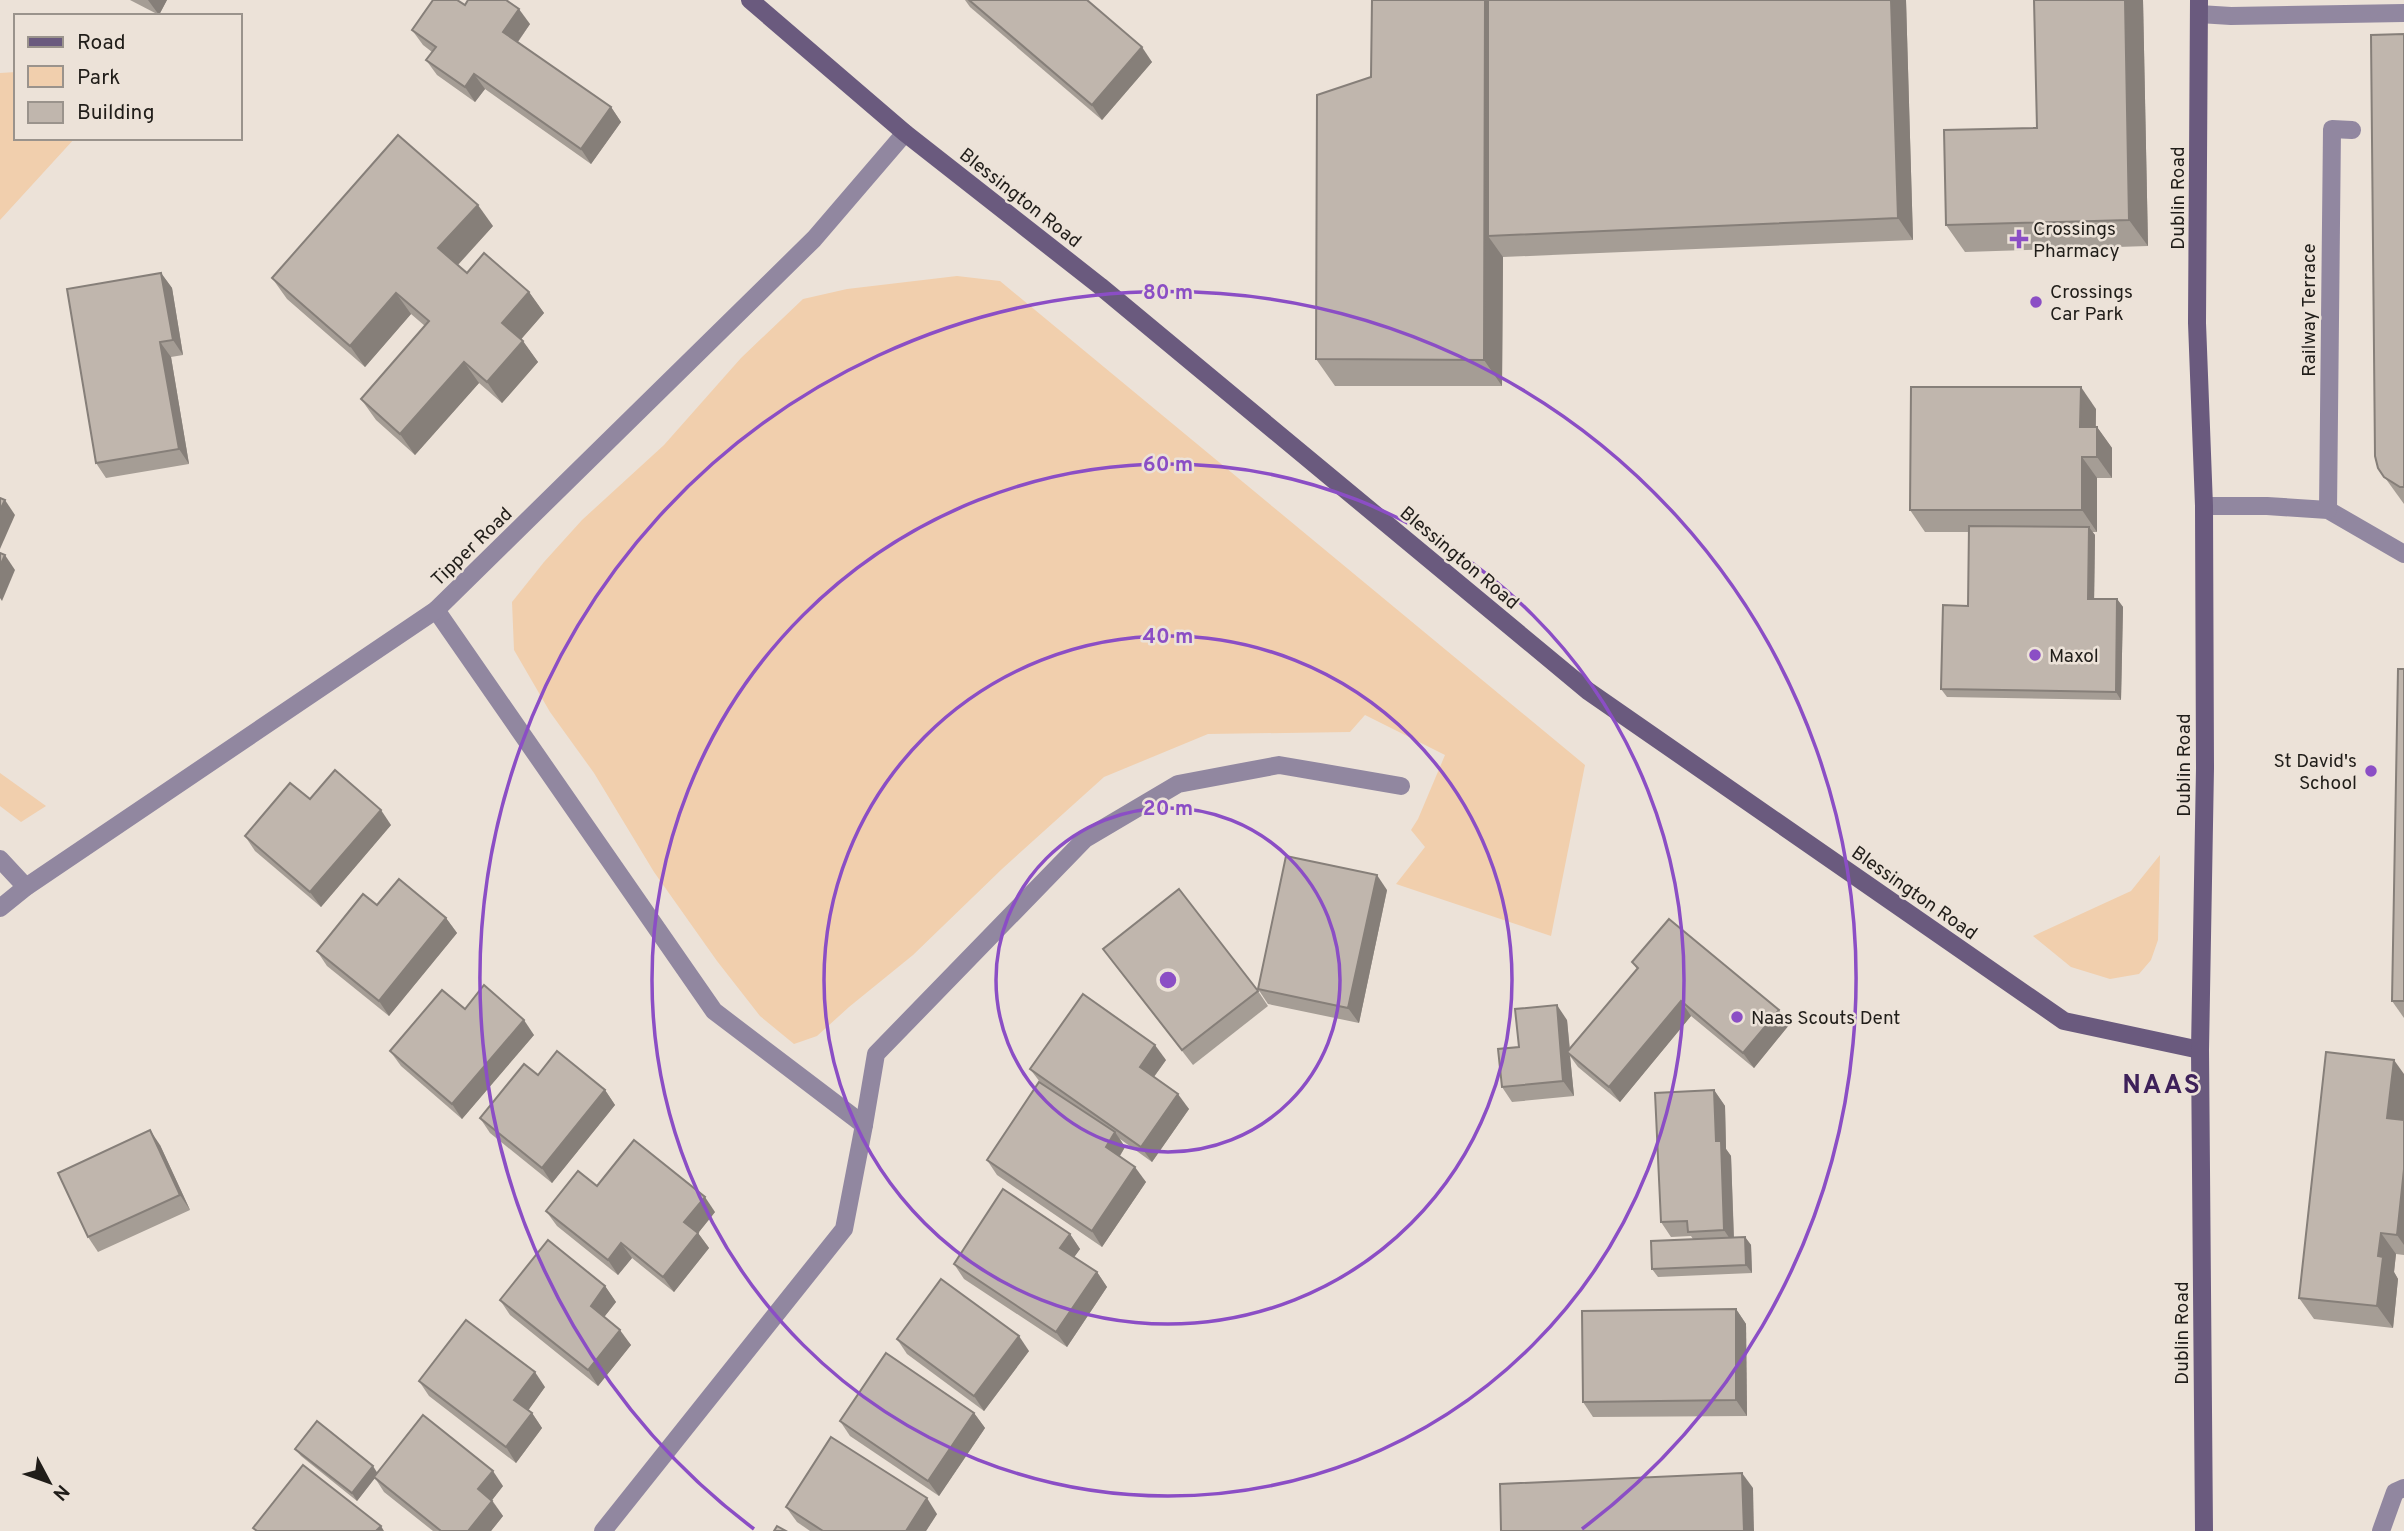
<svg xmlns="http://www.w3.org/2000/svg" width="2404" height="1531" viewBox="0 0 2404 1531" font-family="Overpass,sans-serif">
<style>
.green{fill:#f1cfad}
.lines{fill:none;stroke-linecap:round;stroke-linejoin:round}
.minor{stroke:#9187a0;stroke-width:18}
.tertiary{stroke:#9187a0;stroke-width:18}
.secondary{stroke:#6a5a7e;stroke-width:18}
.wall{fill:#a59d95}
.shaded-wall{fill:#867f79}
.building{fill:#c0b6ad;stroke:#867f79;stroke-width:2}
.ring{fill:none;stroke:#8b4ec5;stroke-width:3.5}
.poi-dot{fill:#8b4ec5;stroke:#ece2d8;stroke-width:2.5}
.labels{text-anchor:middle;stroke-width:5;stroke-linejoin:round;paint-order:stroke}
.street-label{font-size:19px;fill:#201d19;stroke:#ece2d8}
.poi-label{font-size:19px;fill:#201d19;stroke:#ece2d8;text-anchor:start}
.district-label{font-size:26px;font-weight:bold;letter-spacing:2px;fill:#3e215a;stroke:#ece2d8}
.centre{fill:#8b4ec5;stroke:#ece2d8;stroke-width:3.5}
.ring-label{font-size:21px;text-anchor:middle;font-weight:bold;fill:#8b4ec5;stroke:#ece2d8;stroke-width:5;stroke-linejoin:round;paint-order:stroke}
</style>
<rect width="100%" height="100%" fill="#ece2d8"/>
<g class="green">
<path d="M16 72V138H75L0 220V73Z"/>
<path d="M957 276 1000 281 1585 765 1551 936 1396 884 1425 847 1411 830 1418 819 1445 755 1365 715 1350 732 1208 734 1104 777 1002 869 913 955 849 1007 817 1036 794 1044 760 1016 717 961 654 872 594 773 550 712 514 650 512 602 544 562 582 520 664 445 741 358 803 299 847 289Z"/>
<path d="M0 773 46 806 21 822 0 806Z"/>
<path d="M2160 855 2158 940 2151 960 2139 974 2110 979 2071 967 2033 936 2131 891Z"/>
</g>
<g class="lines">
<g class="minor">
<path d="M2199 14 2231 16 2404 13"/>
<path d="M2204 506H2267L2328 510 2404 554"/>
<path d="M2328 510 2332 129 2352 130"/>
<path d="M436 610 714 1011 864 1125 844 1229 603 1531"/>
<path d="M0 859 26 887"/>
<path d="M864 1125 876 1054 1085 839 1178 784 1279 765 1401 786"/>
<path d="M2381 1531 2395 1492 2404 1488"/>
</g>
<path class="tertiary" d="M0 908 26 887 436 610 814 239 905 133"/>
<g class="secondary">
<path d="M750 0 905 133 1100 286 1588 691 2064 1021 2200 1050"/>
<path d="M2199 0 2197 323 2204 506 2205 768 2200 1050 2204 1531"/>
</g>
</g>
<g class="wall">
<path d="M130 0H167L159 15Z"/>
<path d="M965 0H1087L1152 62 1102 120 970 7Z"/>
<path d="M1372 0H1906L1913 240 1503 257 1502 386H1335L1316 359 1371 77Z"/>
<path d="M2034 0H2143L2148 246 1965 252 1946 225 2037 128Z"/>
<path d="M465 5 530 24 518 42 611 107 621 122 591 164 485 89 475 102 437 75 426 60 432 52 423 45 412 30Z"/>
<path d="M2404 34V504L2378 468Z"/>
<path d="M493 226 458 265 467 273 529 292 544 313 521 339 538 362 502 403 479 383 415 455 376 420 361 399 425 326 411 314 365 367 287 299 272 278Z"/>
<path d="M161 273 172 288 183 355 171 357 189 464 106 478 96 463Z"/>
<path d="M2096 409V427H2097L2112 448V478H2097V532H2092L2095 535 2094 599H2117L2123 607 2121 700 1947 697 1941 689 1968 606 1969 532H1925L1910 510Z"/>
<path d="M2404 669V1018L2392 1001Z"/>
<path d="M310 799 391 825 321 907 255 851 245 836Z"/>
<path d="M1387 890 1359 1023 1268 1004 1258 989Z"/>
<path d="M377 905 446 918 457 933 389 1016 327 966 317 951Z"/>
<path d="M1103 949 1258 991 1268 1006 1193 1065Z"/>
<path d="M1632 962 1789 1025 1754 1068 1691 1016 1620 1102 1578 1067 1570 1056 1574 1096 1512 1102 1502 1087 1519 1047 1567 1020 1570 1049 1637 969Z"/>
<path d="M465 1009 534 1035 462 1119 401 1066 390 1051Z"/>
<path d="M1166 1060 1154 1077 1189 1109 1152 1162 1120 1139 1125 1147 1120 1156 1146 1182 1102 1247 997 1175 987 1160 1040 1082 1030 1069Z"/>
<path d="M2404 1074V1255L2396 1254 2394 1272 2398 1279 2393 1328 2314 1319 2299 1298Z"/>
<path d="M538 1075 605 1090 615 1105 552 1183 490 1133 480 1118Z"/>
<path d="M1714 1090 1725 1106 1726 1149 1731 1156 1734 1237H1745L1751 1245 1752 1273 1658 1277 1652 1269 1693 1239 1691 1236 1671 1237 1661 1222Z"/>
<path d="M160 1145 190 1210 98 1252 88 1237Z"/>
<path d="M597 1186 715 1212 698 1233 709 1248 674 1292 632 1258 618 1275 557 1226 546 1211Z"/>
<path d="M1070 1234 1080 1249 1074 1257 1097 1272 1107 1287 1067 1347 964 1279 954 1264Z"/>
<path d="M605 1286 616 1302 604 1317 631 1345 598 1386 510 1315 500 1300Z"/>
<path d="M1736 1309 1746 1324 1747 1416 1593 1417 1583 1402Z"/>
<path d="M897 1339 1029 1351 984 1411 907 1354Z"/>
<path d="M419 1381 545 1387 528 1410 532 1413 542 1428 516 1463 429 1396Z"/>
<path d="M974 1413 985 1428 939 1496 850 1436 840 1421Z"/>
<path d="M295 1449 377 1472 503 1486 492 1500 503 1516 491 1531H433L384 1492 375 1478 357 1501 301 1456Z"/>
<path d="M786 1507 937 1514 926 1531H810L797 1522Z"/>
</g>
<g class="shaded-wall">
<path d="M148 0H167L159 15Z"/>
<path d="M1485 0H1504L1488 236 1503 257 1502 386 1484 360Z"/>
<path d="M1891 0H1906L1913 240 1898 218Z"/>
<path d="M2125 0H2143L2148 246 2129 220Z"/>
<path d="M519 9 530 24 514 47 503 32Z"/>
<path d="M1142 47 1152 62 1102 120 1092 105Z"/>
<path d="M474 74 485 89 475 102 465 87Z"/>
<path d="M611 107 621 122 591 164 581 149Z"/>
<path d="M478 205 493 226 453 270 438 248Z"/>
<path d="M161 273 172 288 183 355 173 340Z"/>
<path d="M529 292 544 313 517 344 502 323Z"/>
<path d="M396 293 411 314 365 367 350 346Z"/>
<path d="M523 341 538 362 502 403 487 382Z"/>
<path d="M160 342 171 357 189 464 179 449Z"/>
<path d="M464 362 479 383 415 455 400 434Z"/>
<path d="M2081 387 2096 409 2095 448 2080 427Z"/>
<path d="M2097 427 2112 448V478L2097 457Z"/>
<path d="M2082 457 2097 478V532L2082 510Z"/>
<path d="M5 500 15 515 0 549V510Z"/>
<path d="M2089 527 2095 535 2094 607 2088 599Z"/>
<path d="M5 555 15 570 2 601 0 598V566Z"/>
<path d="M2117 599 2123 607 2121 700 2116 692Z"/>
<path d="M381 810 391 825 321 907 310 892Z"/>
<path d="M1377 875 1387 890 1359 1023 1348 1008Z"/>
<path d="M446 918 457 933 389 1016 379 1001Z"/>
<path d="M1681 1001 1691 1016 1620 1102 1609 1087Z"/>
<path d="M1557 1005 1567 1020 1570 1054 1567 1052 1570 1056 1574 1096 1563 1081Z"/>
<path d="M1779 1010 1789 1025 1754 1068 1743 1053Z"/>
<path d="M524 1020 534 1035 462 1119 452 1104Z"/>
<path d="M1155 1045 1166 1060 1150 1082 1140 1067Z"/>
<path d="M2394 1060 2404 1074V1126L2387 1118Z"/>
<path d="M605 1090 615 1105 552 1183 542 1168Z"/>
<path d="M1714 1090 1725 1106 1726 1149 1731 1156 1734 1245 1724 1230 1716 1141Z"/>
<path d="M1178 1094 1189 1109 1152 1162 1141 1147Z"/>
<path d="M150 1130 160 1145 190 1210 180 1195Z"/>
<path d="M1115 1132 1125 1147 1116 1162 1106 1147Z"/>
<path d="M1135 1167 1146 1182 1102 1247 1092 1231Z"/>
<path d="M2404 1169V1245L2397 1235Z"/>
<path d="M705 1197 715 1212 695 1237 684 1222Z"/>
<path d="M698 1233 709 1248 674 1292 663 1277Z"/>
<path d="M2381 1233 2396 1254 2394 1272 2398 1279 2393 1328 2377 1306 2378 1256Z"/>
<path d="M1070 1234 1080 1249 1070 1263 1060 1248Z"/>
<path d="M1745 1237 1751 1245 1752 1273 1746 1265Z"/>
<path d="M621 1243 632 1258 618 1275 608 1260Z"/>
<path d="M1097 1272 1107 1287 1067 1347 1056 1332Z"/>
<path d="M605 1286 616 1302 601 1321 591 1306Z"/>
<path d="M1736 1309 1746 1324 1747 1416 1736 1400Z"/>
<path d="M620 1330 631 1345 598 1386 588 1370Z"/>
<path d="M1019 1336 1029 1351 984 1411 974 1396Z"/>
<path d="M535 1372 545 1387 525 1415 514 1400Z"/>
<path d="M532 1413 542 1428 516 1463 506 1447Z"/>
<path d="M974 1413 985 1428 939 1496 928 1481Z"/>
<path d="M373 1466 378 1474 357 1501 352 1493Z"/>
<path d="M493 1471 503 1486 489 1504 478 1489Z"/>
<path d="M1742 1473 1753 1488 1754 1531H1744Z"/>
<path d="M927 1498 937 1514 926 1531H906Z"/>
<path d="M492 1501 503 1516 491 1531H468Z"/>
<path d="M381 1526 384 1531H376Z"/>
</g>
<g class="building">
<path d="M433 0H457L465 5 468 0H506L519 9 503 32 611 107 581 149 474 74 465 87 426 60 436 47 412 30Z"/>
<path d="M969 0H1087L1142 47 1092 105Z"/>
<path d="M1372 0H1485L1484 360 1316 359 1317 95 1371 77Z"/>
<path d="M1488 0H1891L1898 218 1488 236Z"/>
<path d="M2034 0H2125L2129 220 1946 225 1944 130 2037 128Z"/>
<path d="M2404 34V487H2400L2384 477 2378 468 2375 456 2371 35Z"/>
<path d="M398 135 478 205 438 248 467 273 484 253 529 292 502 323 523 341 487 382 464 362 400 434 361 399 429 321 396 293 350 346 272 278Z"/>
<path d="M161 273 173 340 160 342 179 449 96 463 67 289Z"/>
<path d="M1911 387H2081L2080 427H2097V457H2082V510H1910Z"/>
<path d="M0 498 5 500 0 510Z"/>
<path d="M1969 526 2089 527 2088 599H2117L2116 692 1941 689 1943 605 1968 606Z"/>
<path d="M0 553 5 555 0 566Z"/>
<path d="M2398 669H2404V1001H2392Z"/>
<path d="M335 770 381 810 310 892 245 836 290 783 310 799Z"/>
<path d="M1286 856 1377 875 1348 1008 1258 989Z"/>
<path d="M399 879 446 918 379 1001 317 951 363 894 377 905Z"/>
<path d="M1179 889 1258 991 1182 1050 1103 949Z"/>
<path d="M1669 919 1779 1010 1743 1053 1681 1001 1609 1087 1567 1052 1638 968 1632 962Z"/>
<path d="M484 985 524 1020 452 1104 390 1051 442 990 465 1009Z"/>
<path d="M1083 994 1155 1045 1140 1067 1178 1094 1141 1147 1030 1069Z"/>
<path d="M1557 1005 1563 1081 1502 1087 1498 1049 1519 1047 1515 1009Z"/>
<path d="M557 1051 605 1090 542 1168 480 1118 524 1064 538 1075Z"/>
<path d="M2326 1052 2394 1060 2387 1118 2404 1120V1169L2397 1235 2381 1233 2378 1256 2383 1257 2377 1306 2299 1298Z"/>
<path d="M1039 1082 1115 1132 1106 1147 1135 1167 1092 1231 987 1160Z"/>
<path d="M1714 1090 1716 1141H1721L1724 1230 1688 1232 1687 1221 1661 1222 1655 1093Z"/>
<path d="M150 1130 180 1195 88 1237 58 1173Z"/>
<path d="M634 1140 705 1197 684 1222 698 1233 663 1277 621 1243 608 1260 546 1211 578 1171 597 1186Z"/>
<path d="M1003 1189 1070 1234 1060 1248 1097 1272 1056 1332 954 1264Z"/>
<path d="M1745 1237 1746 1265 1652 1269 1651 1241Z"/>
<path d="M548 1240 605 1286 591 1306 620 1330 588 1370 500 1300Z"/>
<path d="M941 1279 1019 1336 974 1396 897 1339Z"/>
<path d="M1736 1309V1400L1583 1402 1582 1311Z"/>
<path d="M466 1320 535 1372 514 1400 532 1413 506 1447 419 1381Z"/>
<path d="M886 1353 974 1413 928 1481 840 1421Z"/>
<path d="M423 1415 493 1471 478 1489 492 1501 468 1531H441L374 1477Z"/>
<path d="M317 1421 373 1466 352 1493 295 1449Z"/>
<path d="M831 1437 927 1498 906 1531H823L786 1507Z"/>
<path d="M303 1465 381 1526 376 1531H257L253 1528Z"/>
<path d="M1742 1473 1744 1531H1501L1500 1484Z"/>
<path d="M777 1526 786 1531H774Z"/>
</g>
<g class="ring">
<circle cx="1168" cy="980" r="172"/>
<circle cx="1168" cy="980" r="344"/>
<circle cx="1168" cy="980" r="516"/>
<path d="M754 1529A688 688 0 1 1 1582 1529"/>
</g>
<g class="poi-dot">
<path d="M2015.5 228.5h7v7h7v7h-7v7h-7v-7h-7v-7h7z"/>
<circle cx="2036" cy="302" r="7"/>
<circle cx="2035" cy="655" r="7"/>
<circle cx="2371" cy="771" r="7"/>
<circle cx="1737" cy="1017" r="7"/>
</g>
<g class="labels">
<g class="street-label">
<text transform="translate(1021 197) rotate(38)" y="7">Blessington Road</text>
<text transform="translate(2177 198) rotate(-90)" y="7">Dublin Road</text>
<text transform="translate(2308 310) rotate(-90)" y="7">Railway Terrace</text>
<text transform="translate(471 546) rotate(-44)" y="7">Tipper Road</text>
<text transform="translate(1460 557) rotate(40)" y="7">Blessington Road</text>
<text transform="translate(2183 765) rotate(-90)" y="7">Dublin Road</text>
<text transform="translate(1915 892) rotate(35)" y="7">Blessington Road</text>
<text transform="translate(2181 1333) rotate(-90)" y="7">Dublin Road</text>
</g>
<g class="poi-label">
<text x="2033" y="235">Crossings<tspan x="2033" dy="22">Pharmacy</tspan></text>
<text x="2050" y="298">Crossings<tspan x="2050" dy="22">Car Park</tspan></text>
<text x="2049" y="662">Maxol</text>
<text x="2357" y="767" text-anchor="end">St David's<tspan x="2357" dy="22">School</tspan></text>
<text x="1751" y="1024">Naas Scouts Dent</text>
</g>
<g class="district-label">
<text x="2162" y="1093">NAAS</text>
</g>
</g>
<circle cx="1168" cy="980" r="10" class="centre"/>
<g class="ring-label">
<text x="1168" y="299">80 m</text>
<text x="1168" y="471">60 m</text>
<text x="1168" y="643">40 m</text>
<text x="1168" y="815">20 m</text>
</g>
<rect x="14" y="14" width="228" height="126" fill="#ece2d8" stroke="#9a938c" stroke-width="2"/>
<rect x="28" y="37" width="35" height="10" fill="#6a5a7e" stroke="#9a938c" stroke-width="2"/>
<text x="77" y="49" font-size="21" fill="#201d19">Road</text>
<rect x="28" y="66" width="35" height="21" fill="#f1cfad" stroke="#9a938c" stroke-width="2"/>
<text x="77" y="84" font-size="21" fill="#201d19">Park</text>
<rect x="28" y="102" width="35" height="21" fill="#c0b6ad" stroke="#9a938c" stroke-width="2"/>
<text x="77" y="119" font-size="21" fill="#201d19">Building</text>
<g transform="translate(49 1482) rotate(131)" stroke="#ece2d8" stroke-width="5" paint-order="stroke">
<path d="M0-5L12 26L0 18L-12 26Z" fill="#201d19"/>
<text y="-10" font-size="19" font-weight="bold" text-anchor="middle" fill="#201d19">N</text>
</g>
</svg>
